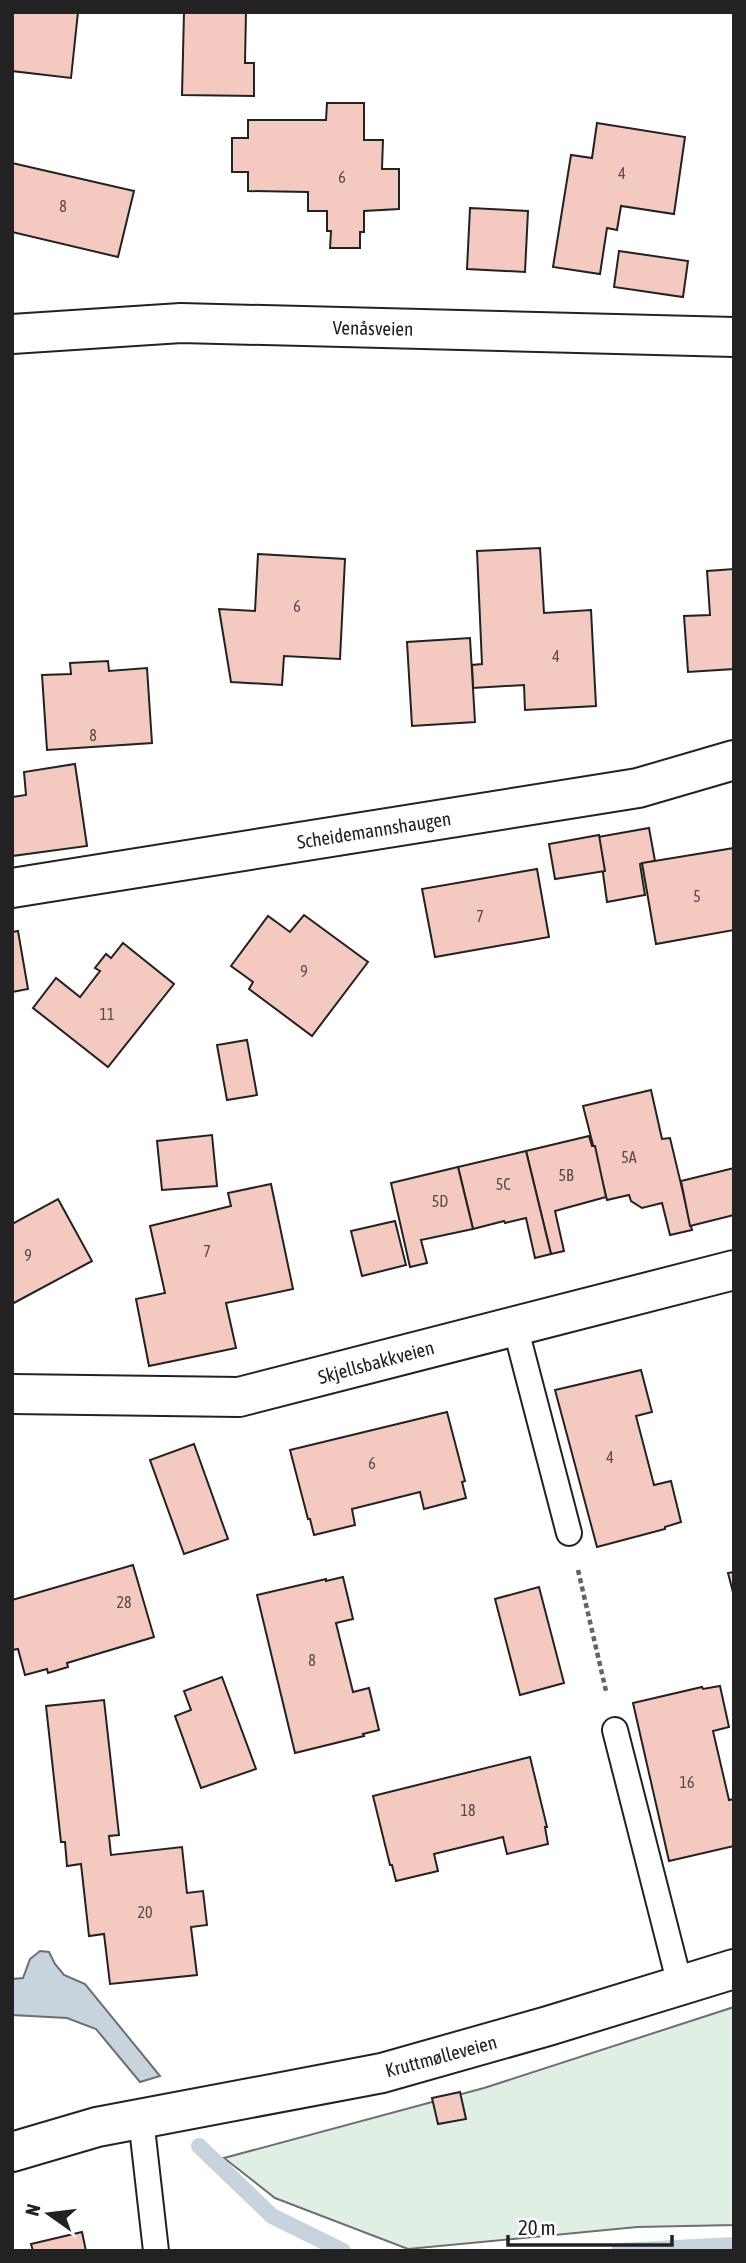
<svg xmlns="http://www.w3.org/2000/svg" width="746" height="2263" viewBox="0 0 746 2263" font-family="'Asap Condensed',sans-serif">
<style>
.green{fill:#e0efe3;stroke:#6f6f6f;stroke-width:2}
.water{fill:#c7d3dd;stroke:#6f6f6f;stroke-width:2}
.lines{fill:none;stroke-linecap:round;stroke-linejoin:round}
.stream{stroke:#c7d3dd;stroke-width:16}
.building{fill:#f3c9c0;stroke:#222;stroke-width:2}
.service-casing{stroke:#222;stroke-width:28}
.minor-casing{stroke:#222;stroke-width:42}
.path{stroke:#646464;stroke-width:4.5;stroke-dasharray:5 3.5;stroke-linecap:butt}
.service{stroke:#fff;stroke-width:24}
.minor{stroke:#fff;stroke-width:38}
.labels{text-anchor:middle;stroke-width:5;stroke-linejoin:round;paint-order:stroke}
.number-label{font-size:16px;fill:#564c4a}
.street-label{font-size:19px;fill:#222;stroke:#fff}
</style>
<rect width="100%" height="100%" fill="#fff"/>
<path class="green" d="M734 2007V2225L637 2227 408 2249 275 2198 224 2158 484 2088Z"/>
<path class="water" d="M40 1951 49 1952 55 1964 64 1975 85 1984 160 2076 140 2082 96 2029 67 2018 12 2015V1979L23 1978 30 1959Z"/>
<g class="lines">
<g class="stream">
<path d="M199 2146 272 2216 343 2251"/>
<path d="M619 2251 734 2245"/>
</g>
</g>
<g class="building">
<path d="M12 12H78L71 78 12 71Z"/>
<path d="M184 12H246L245 63H254V96L182 95Z"/>
<path d="M327 103H364V140H383L382 169H399V209L364 211V232H360V248H330L331 231H327V211H308V192L248 191V172H232V138H248V120H326Z"/>
<path d="M597 123 685 137 674 214 621 206 617 230 607 228 600 274 553 267 571 155 592 158Z"/>
<path d="M12 163 134 191 118 257 12 232Z"/>
<path d="M470 208 528 211 525 272 467 269Z"/>
<path d="M619 251 688 261 683 297 614 287Z"/>
<path d="M540 548 544 613 591 610 596 706 525 710 524 685 473 688 472 665 482 664 477 551Z"/>
<path d="M258 554 345 559 340 659 284 656 282 685 231 682 219 609 255 611Z"/>
<path d="M734 569V669L688 672 684 616 710 615 707 571Z"/>
<path d="M470 638 475 722 412 726 407 642Z"/>
<path d="M108 661 109 671 147 668 152 743 47 750 42 675 71 674 70 663Z"/>
<path d="M75 764 87 846 12 856V797L26 795 24 772Z"/>
<path d="M649 828 655 861 640 864 645 895 607 902 598 837Z"/>
<path d="M599 835 605 871 555 879 549 844Z"/>
<path d="M734 848V930L656 944 642 863Z"/>
<path d="M537 869 549 937 435 957 422 889Z"/>
<path d="M304 915 368 962 312 1036 249 989 253 982 231 966 268 916 290 932Z"/>
<path d="M18 931 28 989 12 992V932Z"/>
<path d="M123 943 174 984 108 1067 33 1008 56 978 80 997 100 971 95 968 106 954 111 958Z"/>
<path d="M247 1040 257 1095 227 1100 217 1045Z"/>
<path d="M651 1090 662 1139 670 1138 692 1230 670 1235 662 1203 642 1208 631 1201 629 1195 607 1200 583 1106Z"/>
<path d="M212 1135 217 1186 162 1190 157 1141Z"/>
<path d="M589 1136 592 1146H595L606 1197 555 1211 564 1251 551 1254 526 1151Z"/>
<path d="M526 1151 551 1254 535 1258 526 1218 505 1223 504 1221 473 1229 458 1167Z"/>
<path d="M458 1167 473 1229 421 1240 427 1263 410 1267 391 1183Z"/>
<path d="M734 1168V1215L690 1226 681 1181Z"/>
<path d="M271 1184 293 1289 226 1303 236 1348 149 1366 136 1299 165 1293 150 1226 231 1206 228 1193Z"/>
<path d="M58 1199 92 1261 12 1304V1224Z"/>
<path d="M395 1221 406 1265 362 1276 351 1231Z"/>
<path d="M641 1370 652 1412 636 1416 654 1485 671 1481 681 1522 665 1527V1529L597 1547 555 1390Z"/>
<path d="M447 1412 465 1481 462 1482 466 1498 424 1509 420 1492 352 1509 355 1525 314 1535 310 1519H308L290 1450Z"/>
<path d="M194 1444 228 1539 184 1554 150 1460Z"/>
<path d="M133 1565 154 1637 67 1663 68 1667 48 1673 47 1669 25 1675 18 1649 12 1650V1600Z"/>
<path d="M734 1572V1596L728 1573Z"/>
<path d="M343 1577 353 1619 336 1623 353 1692 369 1688 379 1730 363 1734 364 1736 295 1753 257 1595 326 1579V1581Z"/>
<path d="M539 1587 564 1683 520 1695 495 1599Z"/>
<path d="M222 1677 256 1769 201 1788 175 1716 191 1710 184 1691Z"/>
<path d="M720 1686 729 1727 713 1731 729 1800 734 1799V1846L669 1861 633 1703 702 1687 703 1689Z"/>
<path d="M104 1700 119 1835 109 1836 111 1855 182 1847 187 1893 203 1891 207 1925 191 1927 197 1975 110 1984 104 1934 89 1936 81 1864 67 1866 65 1842H61L46 1706Z"/>
<path d="M530 1757 547 1827H545L548 1844 507 1854 503 1837 434 1854 438 1871 396 1881 392 1865H390L373 1796Z"/>
<path d="M460 2092 466 2119 438 2124 432 2098Z"/>
<path d="M82 2232 86 2251H33L31 2244Z"/>
</g>
<g class="lines">
<g class="service-casing">
<g id="service">
<path d="M515 1326 569 1533"/>
<path d="M615 1730 680 1985"/>
<path d="M141 2119 156 2251"/>
</g>
</g>
<g class="minor-casing">
<g id="minor">
<path d="M12 334 181 323 734 337"/>
<path d="M12 888 638 788 734 760"/>
<path d="M12 1394 239 1397 734 1270"/>
<path d="M12 2152 97 2127 382 2073 548 2026 734 1969"/>
</g>
</g>
<path class="path" d="M578 1570 606 1691"/>
<use href="#service" class="service"/>
<use href="#minor" class="minor"/>
</g>
<g class="labels">
<g class="number-label">
<text x="622" y="179">4</text>
<text x="342" y="183">6</text>
<text x="63" y="212">8</text>
<text x="297" y="612">6</text>
<text x="556" y="662">4</text>
<text x="93" y="741">8</text>
<text x="697" y="902">5</text>
<text x="480" y="922">7</text>
<text x="304" y="977">9</text>
<text x="107" y="1020">11</text>
<text x="629" y="1163">5A</text>
<text x="566" y="1181">5B</text>
<text x="503" y="1190">5C</text>
<text x="440" y="1207">5D</text>
<text x="207" y="1257">7</text>
<text x="28" y="1261">9</text>
<text x="610" y="1463">4</text>
<text x="372" y="1469">6</text>
<text x="124" y="1608">28</text>
<text x="312" y="1666">8</text>
<text x="687" y="1788">16</text>
<text x="468" y="1816">18</text>
<text x="145" y="1918">20</text>
</g>
<g class="street-label">
<text transform="translate(373 328) rotate(1)" y="7">Venåsveien</text>
<text transform="translate(374 830) rotate(-9)" y="7">Scheidemannshaugen</text>
<text transform="translate(376 1362) rotate(-15)" y="7">Skjellsbakkveien</text>
<text transform="translate(441 2056) rotate(-15)" y="7">Kruttmølleveien</text>
</g>
</g>
<rect width="746" height="2263" fill="none" stroke="#222222" stroke-width="28"/>
<g transform="translate(49 2214) rotate(284)" stroke="#ffffff" stroke-width="5" paint-order="stroke">
<path d="M0-5L12 26L0 18L-12 26Z" fill="#222222"/>
<text y="-10" font-size="19" font-weight="bold" text-anchor="middle" fill="#222222">N</text>
</g>
<path d="M508 2235v10h164v-10" fill="none" stroke="#222222" stroke-width="3.5"/>
<text x="518" y="2235" font-size="21" fill="#222222" stroke="#ffffff" stroke-width="5" paint-order="stroke">20 m</text>
</svg>
